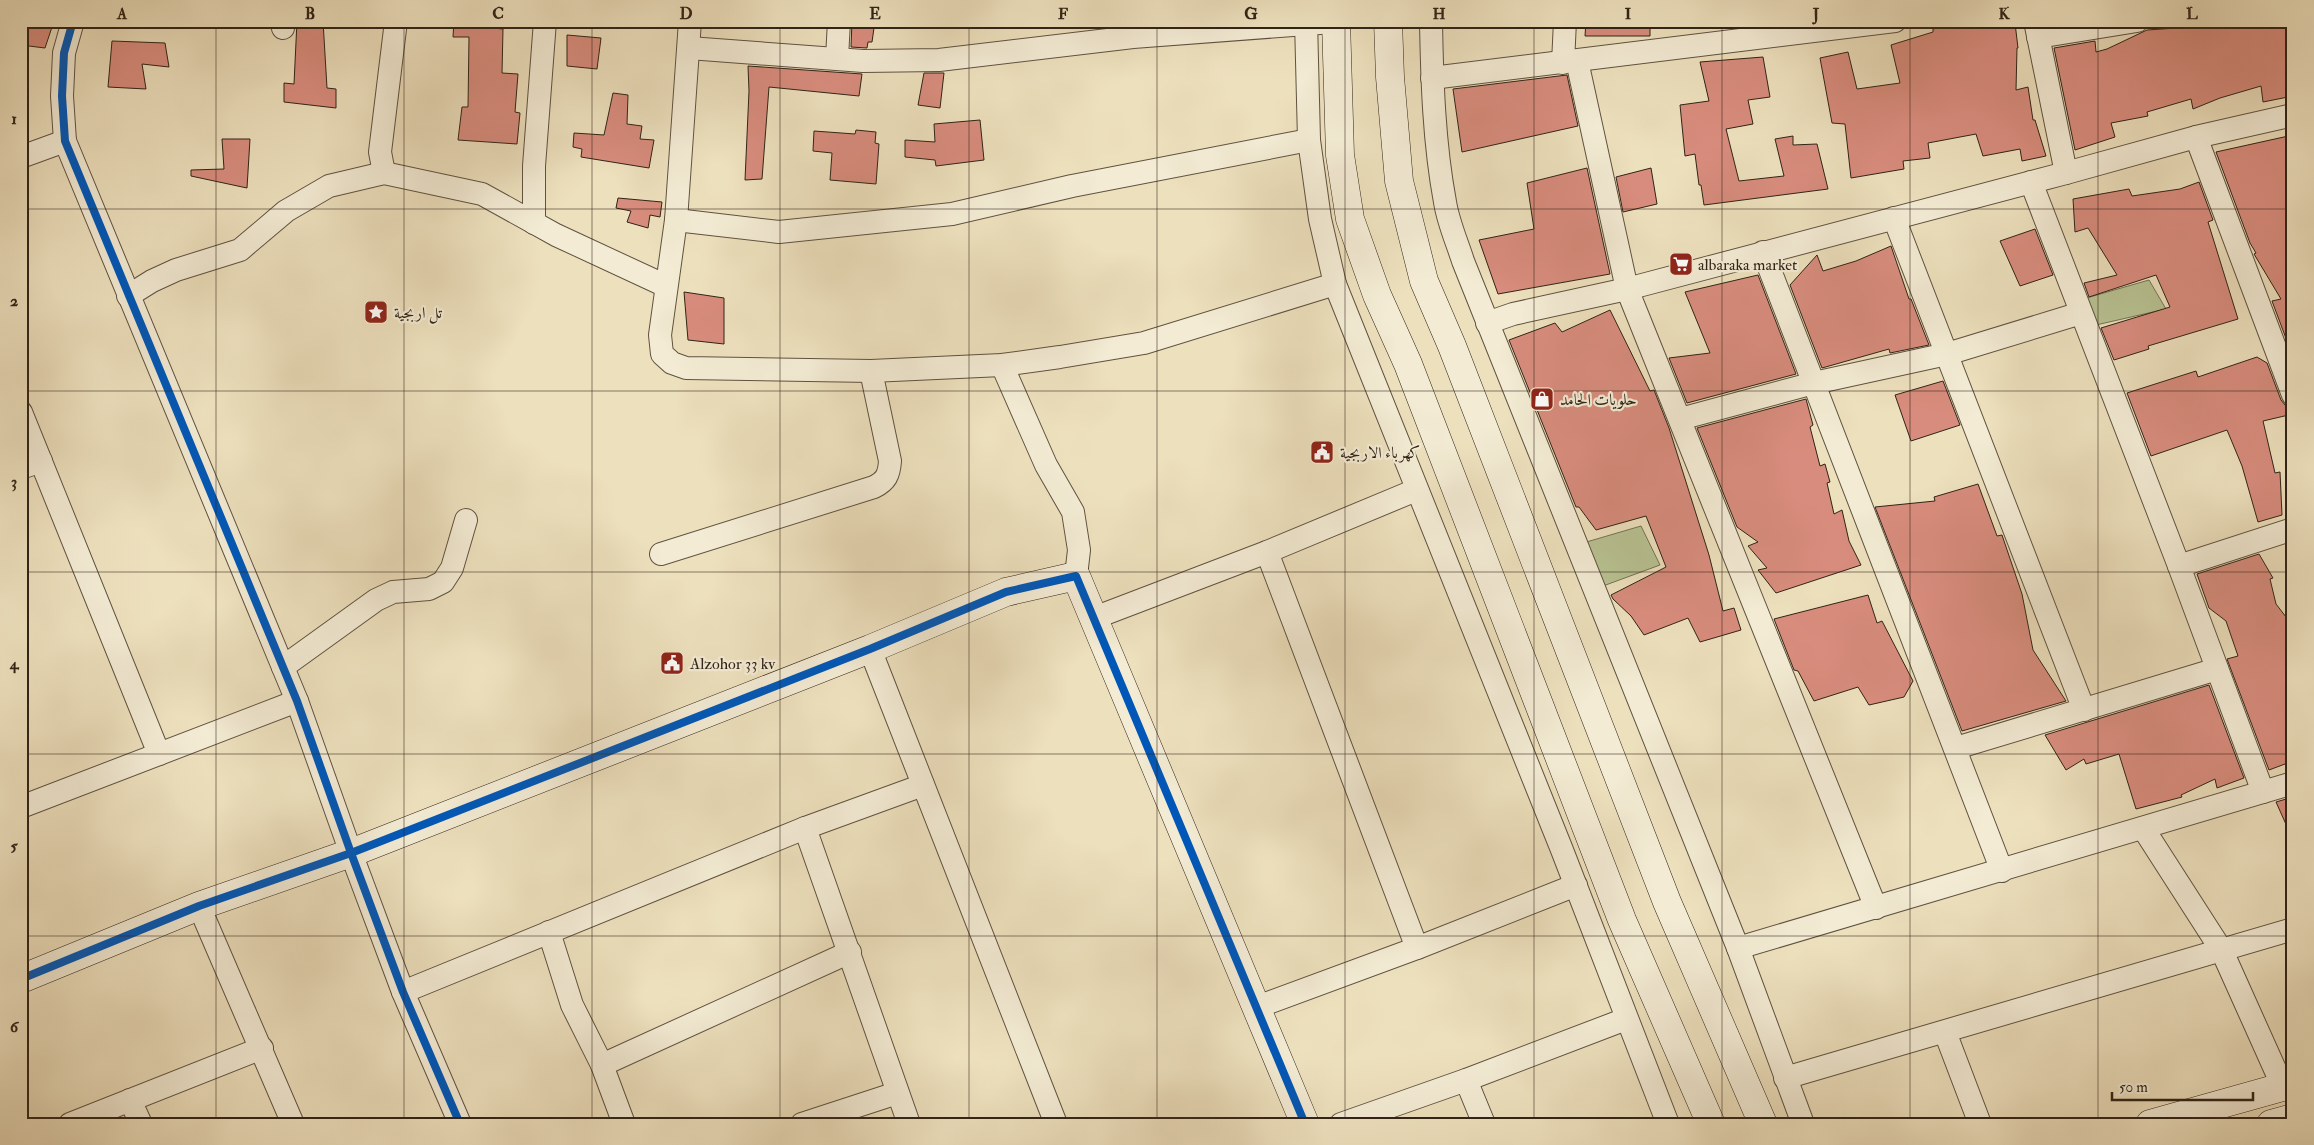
<svg xmlns="http://www.w3.org/2000/svg" width="2314" height="1145" viewBox="0 0 2314 1145" font-family="'IM FELL Double Pica',Amiri,serif">
<style>
.green{fill:#b8c292;stroke:#747254}
.building{fill:#d88c7d;stroke:#302316}
.lines{fill:none;stroke-linecap:round;stroke-linejoin:round}
.street-casing{stroke:#5f5240;stroke-width:24}
.secondary-casing{stroke:#302316;stroke-width:29}
.street{stroke:#f3ebd4;stroke-width:22}
.secondary{stroke:#f3ebd4;stroke-width:28}
.cycleway-casing{stroke:#f3ebd4;stroke-width:11}
.cycleway{stroke:#0057b8;stroke-width:8}
.grid{fill:none;stroke:#302316;stroke-width:1;stroke-opacity:0.55}
.labels{text-anchor:middle;stroke-width:4.5;stroke-linejoin:round;paint-order:stroke}
.poi-label{font-size:16px;fill:#302316;stroke:#f3ebd4;text-anchor:start}
.neatline{fill:none;stroke:#302316;stroke-width:2}
.grid-label{font-size:16px;text-anchor:middle;font-weight:bold;fill:#302316}
</style>
<rect width="100%" height="100%" fill="#ede0bd"/>
<filter id="stains"><feTurbulence type="fractalNoise" baseFrequency=".004" numOctaves="4"/><feColorMatrix values="0 0 0 0 .2 0 0 0 0 .09 0 0 0 0 .02 0 0 0 .5 -.17"/></filter>
<radialGradient id="worn" r=".72"><stop offset=".6" stop-color="#630" stop-opacity="0"/><stop offset="1" stop-color="#630" stop-opacity=".3"/></radialGradient>
<g class="green">
<path d="M2149 280 2166 309 2096 325 2083 299Z"/>
<path d="M1641 526 1660 565 1603 586 1583 543Z"/>
</g>
<g class="building">
<path d="M21 21H54L45 48 21 45Z"/>
<path d="M297 21H323L327 88 336 89V108L284 102V83L294 84Z"/>
<path d="M454 21H473V26L503 29 502 73 518 74 515 112 520 113 517 144 458 140 462 107H468L469 37H453Z"/>
<path d="M852 21H875L872 42H868L867 48 851 47Z"/>
<path d="M1586 21H1650V36H1585Z"/>
<path d="M1987 21V25L2015 23 2018 48H2017L2016 90 2028 87 2033 120H2035L2046 156 2022 161 2020 149 1983 156 1976 134 1928 143 1930 158 1903 161 1904 169 1851 178 1845 124 1832 123 1820 58 1848 52 1857 89 1900 83 1891 45 1933 32V29L1956 23Z"/>
<path d="M2204 21H2293V96L2263 102 2261 86 2220 98 2193 109 2191 99 2147 112 2148 116 2111 123 2115 137 2075 150 2054 48 2095 41 2096 52 2107 49 2147 30 2206 26Z"/>
<path d="M567 35 601 38 597 69 567 66Z"/>
<path d="M112 41 165 43 169 67 142 64 146 89 108 87Z"/>
<path d="M1763 57 1770 97 1748 100 1753 124 1726 129 1739 181 1784 176 1775 139 1793 136V145L1817 144 1828 189 1704 205 1701 185H1699L1695 154 1685 156 1680 105 1709 101 1700 62Z"/>
<path d="M748 66 862 74 859 96 769 87 762 179 745 180 749 91Z"/>
<path d="M924 73H944L940 108 918 105Z"/>
<path d="M1567 75 1578 126 1462 152 1453 89Z"/>
<path d="M613 93 628 95 627 124 642 126 640 139 654 140 649 168 581 157 582 149 573 147 574 133 604 135Z"/>
<path d="M980 120 984 160 936 166 935 160 905 157V140L935 142 934 124Z"/>
<path d="M856 130 876 132 875 143 879 144 876 184 830 180 832 153 813 151 814 131 855 134Z"/>
<path d="M2293 135V357L2272 301 2281 299 2254 254 2256 253 2250 243 2216 152Z"/>
<path d="M222 139H250L247 188 191 176V170L224 169Z"/>
<path d="M1587 168 1610 274 1498 294 1479 240 1534 229 1527 183Z"/>
<path d="M1651 168 1657 204 1623 212 1616 177Z"/>
<path d="M2199 182 2213 220 2208 222 2238 319 2148 346 2149 349 2114 360 2101 328 2170 307 2156 275 2089 297 2084 283 2117 275 2088 228 2075 232 2073 199 2129 189 2132 196 2180 189Z"/>
<path d="M618 198 662 202 660 217 650 215 648 228 627 222 631 211 616 208Z"/>
<path d="M2035 229 2053 275 2020 286 2000 241Z"/>
<path d="M1891 246 1909 299H1911L1929 345 1890 353 1889 349 1822 368 1790 285 1817 255 1823 271 1856 261Z"/>
<path d="M1758 275 1796 374 1687 403 1669 358 1710 353 1685 292Z"/>
<path d="M684 292 724 298V344L688 340Z"/>
<path d="M1610 310 1650 391 1654 390 1669 428 1709 555 1723 611 1734 608 1741 630 1700 642 1688 618 1644 635 1631 616 1613 599 1611 595 1666 567 1646 516 1596 530 1579 507H1576L1509 340 1555 323 1562 332Z"/>
<path d="M2257 357 2267 363 2281 400 2285 405 2293 408V414L2263 421 2275 473 2280 472 2282 515 2258 522 2242 466 2227 430 2151 456 2127 393 2196 371 2198 377Z"/>
<path d="M1943 381 1960 425 1911 441 1895 395Z"/>
<path d="M1806 399 1813 425 1810 427 1820 466 1825 464 1830 482 1827 483 1834 514 1842 510 1849 541 1861 565 1776 593 1758 570 1767 568 1748 546 1758 542 1737 527 1697 428Z"/>
<path d="M1978 484 1997 536 2002 535 2022 594 2033 650 2066 701 1962 731 1875 507 1935 501 1934 497Z"/>
<path d="M2259 554 2273 578 2270 579 2276 604 2293 626V761L2269 770 2227 659 2238 656 2226 621 2209 608 2197 574Z"/>
<path d="M1868 595 1877 623 1882 621 1913 681 1904 697 1869 705 1858 687 1814 701 1798 671 1794 670 1774 619Z"/>
<path d="M2209 685 2244 778 2217 788 2215 779 2181 795 2182 797 2136 809 2119 754 2086 764 2084 759 2066 770 2045 735Z"/>
<path d="M2293 797V840L2276 802Z"/>
</g>
<g class="lines">
<g class="street-casing">
<g id="street">
<path d="M73 21 64 53 62 96 65 141 297 701 351 853 403 992 460 1124"/>
<path d="M690 21 676 220 660 335 662 354 672 363 686 368 871 371 1002 365 1060 357 1144 343 1335 284"/>
<path d="M1306 21 1309 140 1320 219 1335 284 1562 850 1668 1124"/>
<path d="M1431 21C1432 81 1434 143 1445 202 1448 222 1457 242 1463 261L1738 948 1803 1124"/>
<path d="M2035 21 2066 173"/>
<path d="M283 28 284 21"/>
<path d="M2038 37 2137 21"/>
<path d="M689 48 863 61 939 60 1133 37 1320 23"/>
<path d="M837 58 839 21"/>
<path d="M1577 61 1627 289 1876 908"/>
<path d="M1563 63 1565 21"/>
<path d="M1432 78 1895 21"/>
<path d="M2196 137 2293 395"/>
<path d="M21 157 65 141"/>
<path d="M384 173 380 152 396 21"/>
<path d="M2031 182 2179 566 2263 792"/>
<path d="M1894 218 2084 710"/>
<path d="M676 220 779 232 952 214 1072 186 1309 140"/>
<path d="M534 223V166L545 21"/>
<path d="M1763 252 2002 871"/>
<path d="M128 296 152 281 176 270 240 250 286 211 329 186 384 173 482 194 556 235 666 286"/>
<path d="M1487 323 1513 314 1627 289 2066 173 2196 137 2293 115"/>
<path d="M1002 365 1046 465 1073 512 1079 550 1076 576"/>
<path d="M21 412 159 754"/>
<path d="M1680 419 1814 383 1947 354 2081 313"/>
<path d="M21 468 41 461"/>
<path d="M1267 552 1417 948"/>
<path d="M661 554 874 487C886 481 889 475 890 461L871 371"/>
<path d="M2179 566 2293 529"/>
<path d="M1094 618 1267 552 1416 490"/>
<path d="M870 649 1056 1124"/>
<path d="M283 667 376 600 393 592 429 589 443 582 452 568 466 520"/>
<path d="M1956 748 2217 669"/>
<path d="M21 807 297 701"/>
<path d="M805 828 909 1124"/>
<path d="M2143 828 2222 951 2283 1087"/>
<path d="M199 906 293 1124"/>
<path d="M549 932 572 1005 602 1065 624 1124"/>
<path d="M1738 948 2293 783"/>
<path d="M403 992 805 828 923 785"/>
<path d="M1257 1007 1417 948 1576 885"/>
<path d="M1945 1032 1980 1124"/>
<path d="M602 1065 850 952"/>
<path d="M1785 1078 2293 929"/>
<path d="M1466 1080 1484 1124"/>
<path d="M130 1100 141 1124"/>
<path d="M70 1124 262 1048"/>
<path d="M802 1124 897 1093"/>
<path d="M1341 1124 1466 1080 1626 1019"/>
</g>
</g>
<g class="secondary-casing">
<g id="secondary">
<path d="M1336 21 1340 155 1350 219 1377 295 1408 364 1622 920 1711 1124"/>
<path d="M1388 21 1390 77 1399 181 1424 281 1452 346 1667 902 1763 1124"/>
<path d="M21 979 199 906 351 853 870 649 1006 592 1076 576 1305 1124"/>
<path d="M2150 1124 2293 1084"/>
<path d="M2271 1124 2293 1118"/>
</g>
</g>
<use href="#street" class="street"/>
<use href="#secondary" class="secondary"/>
<g class="cycleway-casing">
<g id="cycleway">
<path d="M73 21 64 53 62 96 65 141 297 701 351 853 403 992 460 1124"/>
<path d="M21 979 199 906 351 853 870 649 1006 592 1076 576 1305 1124"/>
</g>
</g>
<use href="#cycleway" class="cycleway"/>
</g>
<path class="grid" d="M216 21V1124M404 21V1124M592 21V1124M780 21V1124M969 21V1124M1157 21V1124M1345 21V1124M1534 21V1124M1722 21V1124M1910 21V1124M2098 21V1124M21 209H2293M21 391H2293M21 572H2293M21 754H2293M21 936H2293"/>
<defs>
<g id="supermarket-square" transform="scale(1.25)"><rect x="-9" y="-9" width="18" height="18" rx="4" fill="#8f2418" stroke="#f3ebd4"/><path d="M-6-5.5h2.5l.6 2H6L4.5 2H-2.5L-4.4-4H-6ZM-1.5 3.2a1.3 1.3 0 1 0 .1 0ZM3 3.2a1.3 1.3 0 1 0 .1 0Z" fill="#fff"/></g>
<g id="sight-square" transform="scale(1.25)"><rect x="-9" y="-9" width="18" height="18" rx="4" fill="#8f2418" stroke="#f3ebd4"/><path d="M0-6L1.8-2.2L6-1.7L2.9 1.2L3.7 5.4L0 3.3L-3.7 5.4L-2.9 1.2L-6-1.7L-1.8-2.2Z" fill="#fff"/></g>
<g id="shop-square" transform="scale(1.25)"><rect x="-9" y="-9" width="18" height="18" rx="4" fill="#8f2418" stroke="#f3ebd4"/><path d="M-5-2.5h2.3a2.7 3.5 0 0 1 5.4 0H5L5.5 6h-11ZM-1.5-2.5h3a1.5 2.3 0 0 0-3 0Z" fill="#fff"/></g>
<g id="civic-square" transform="scale(1.25)"><rect x="-9" y="-9" width="18" height="18" rx="4" fill="#8f2418" stroke="#f3ebd4"/><path d="M-.6-6.5H3V-4.5H.6V-3L4-1V1h2V6H-6V1h2V-1L-.6-3ZM-1.2 2.5V6h2.4V2.5Z" fill="#fff"/></g>
</defs>
<g fill-rule="evenodd">
<use href="#supermarket-square" x="1681" y="264"/>
<use href="#sight-square" x="376" y="312"/>
<use href="#shop-square" x="1542" y="399"/>
<use href="#civic-square" x="1322" y="452"/>
<use href="#civic-square" x="672" y="663"/>
</g>
<g class="labels">
<g class="poi-label">
<text x="1698" y="270">albaraka market</text>
<text x="394" y="318">تل اربجية</text>
<text x="1560" y="405">حلويات الحامد</text>
<text x="1340" y="458">كهرباء الاربجية</text>
<text x="690" y="669">Alzohor 33 kv</text>
</g>
</g>
<rect width="2314" height="1145" fill="none" stroke="#ede0bd" stroke-width="55"/>
<path d="M2112 1092v8h141v-8" fill="none" stroke="#302316" stroke-width="2.5"/>
<text x="2119" y="1092" font-size="15" fill="#302316" stroke="#f3ebd4" stroke-width="4" paint-order="stroke">50 m</text>
<rect x="28" y="28" width="2258" height="1090" class="neatline"/>
<g class="grid-label">
<text x="122" y="19">A</text>
<text x="310" y="19">B</text>
<text x="498" y="19">C</text>
<text x="686" y="19">D</text>
<text x="875" y="19">E</text>
<text x="1063" y="19">F</text>
<text x="1251" y="19">G</text>
<text x="1439" y="19">H</text>
<text x="1628" y="19">I</text>
<text x="1816" y="19">J</text>
<text x="2004" y="19">K</text>
<text x="2192" y="19">L</text>
<text x="14" y="124">1</text>
<text x="14" y="306">2</text>
<text x="14" y="487">3</text>
<text x="14" y="669">4</text>
<text x="14" y="851">5</text>
<text x="14" y="1032">6</text>
</g>
<rect width="100%" height="100%" filter="url(#stains)"/>
<rect width="100%" height="100%" fill="url(#worn)"/>
</svg>
